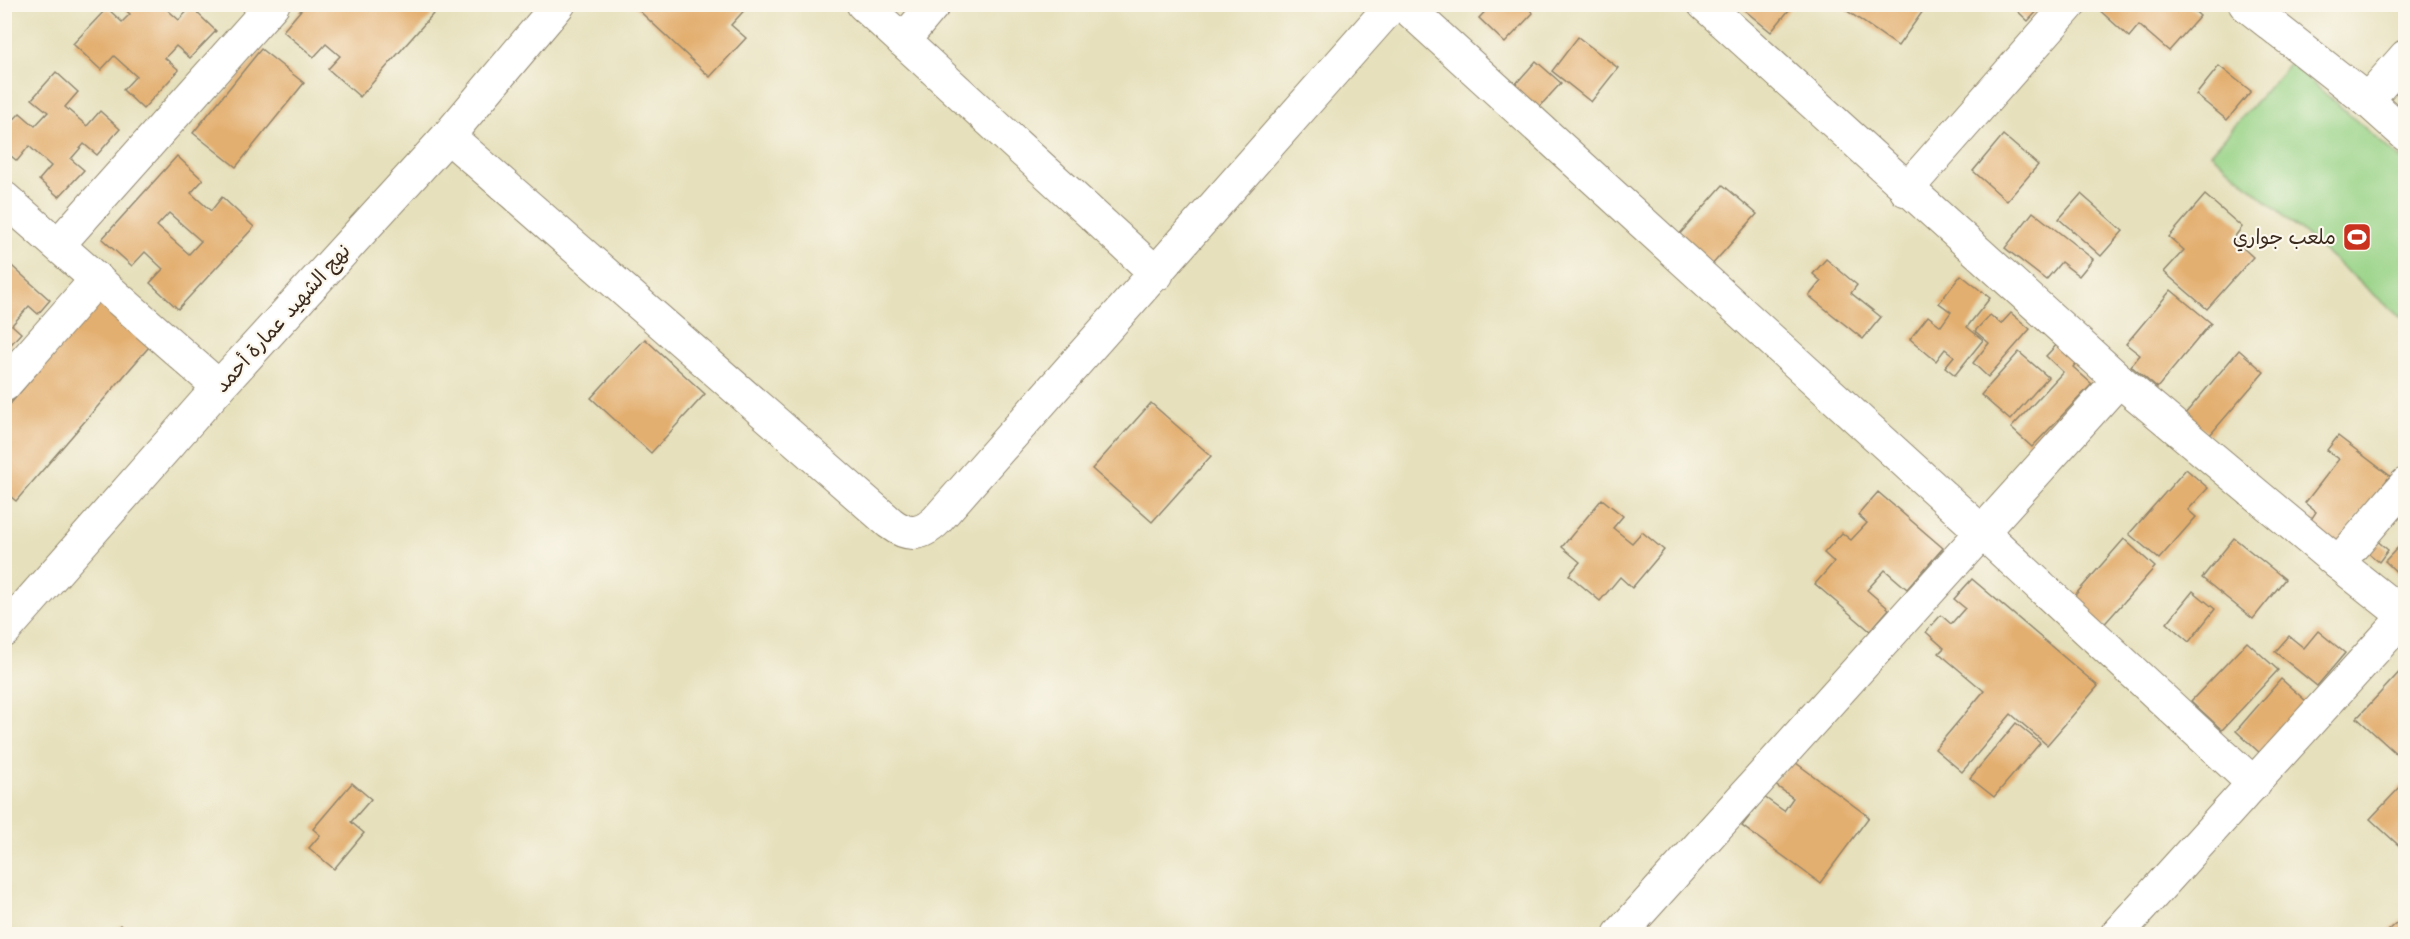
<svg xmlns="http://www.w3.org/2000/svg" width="2410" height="939" viewBox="0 0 2410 939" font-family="'Balsamiq Sans','Playpen Sans Arabic',sans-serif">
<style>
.green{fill:#98d387;stroke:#6a7e52;stroke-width:1.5}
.building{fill:#e3af70;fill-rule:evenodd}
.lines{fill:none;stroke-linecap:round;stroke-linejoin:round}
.street-casing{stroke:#90856d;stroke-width:35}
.secondary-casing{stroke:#90856d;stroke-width:35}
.street{stroke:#fff;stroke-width:33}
.secondary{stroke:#fff;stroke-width:33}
.labels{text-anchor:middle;stroke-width:4.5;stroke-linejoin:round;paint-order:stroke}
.poi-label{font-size:20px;fill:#3b2a1e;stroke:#fbf7ec;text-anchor:end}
.street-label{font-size:20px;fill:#3b2a1e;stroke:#fbf7ec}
</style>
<rect width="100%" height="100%" fill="#fbf7ec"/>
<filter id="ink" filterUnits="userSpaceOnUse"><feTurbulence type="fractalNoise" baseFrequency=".0167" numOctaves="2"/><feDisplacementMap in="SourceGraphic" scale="12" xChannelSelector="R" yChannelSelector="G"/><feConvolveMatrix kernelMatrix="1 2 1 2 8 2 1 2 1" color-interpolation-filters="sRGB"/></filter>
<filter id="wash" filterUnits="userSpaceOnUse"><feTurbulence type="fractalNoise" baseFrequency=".008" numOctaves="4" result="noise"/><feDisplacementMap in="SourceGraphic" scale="24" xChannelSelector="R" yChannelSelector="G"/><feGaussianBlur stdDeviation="1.35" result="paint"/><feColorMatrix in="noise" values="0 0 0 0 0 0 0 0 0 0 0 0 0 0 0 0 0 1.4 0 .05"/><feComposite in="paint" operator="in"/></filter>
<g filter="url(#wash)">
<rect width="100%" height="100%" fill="#e6e0bc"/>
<path class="green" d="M2290 63 2405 163 2406 311 2400 317 2211 153Z"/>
<g id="blocks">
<g class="building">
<path d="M306 4H421L433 14 360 97 328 69 340 56 326 44 314 57 283 31Z"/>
<path d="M632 4H750L731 25 746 38 710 77Z"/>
<path d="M1492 4H1524L1533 13 1505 43 1479 18Z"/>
<path d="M1737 4H1794L1771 32Z"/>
<path d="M1850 4H1928L1898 46 1846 10Z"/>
<path d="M2010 4H2044L2028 21Z"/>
<path d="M2097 4H2187L2200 16 2169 51 2139 25 2129 37 2095 6Z"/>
<path d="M120 5H162L179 20 191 7 216 31 190 58 176 46 165 58 179 70 143 109 123 90 136 76 114 56 101 70 73 44 107 8 122 22 130 14Z"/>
<path d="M1578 37 1618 68 1591 102 1552 71Z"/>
<path d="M261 49 304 83 236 167 193 133Z"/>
<path d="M1536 61 1561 83 1530 117 1506 95Z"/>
<path d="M2219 66 2251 91 2227 120 2196 95Z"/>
<path d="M56 72 78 92 65 107 87 126 100 111 120 129 97 155 84 144 71 159 84 170 59 197 39 180 51 166 42 158 29 146 17 161 4 150V130L20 113 35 126 48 112 32 99Z"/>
<path d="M2003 135 2038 165 2007 201 1973 171Z"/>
<path d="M177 156 203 180 191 193 211 211 222 197 254 227 178 309 150 283 163 269 145 252 132 266 102 239ZM169 213 201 241 189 254 157 226Z"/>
<path d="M1723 185 1757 214 1703 275 1670 245Z"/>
<path d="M2081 194 2123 231 2101 256 2059 219Z"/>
<path d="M2205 195 2242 227 2233 239 2253 257 2207 309 2164 272 2184 250 2169 237Z"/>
<path d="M2033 212 2093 259 2079 276 2061 262 2046 280 2005 248Z"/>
<path d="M4 259 50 300 38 314 29 306 12 325 21 333 4 352Z"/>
<path d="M1826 259 1857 285 1851 293 1881 317 1863 339 1809 296 1821 281 1813 274Z"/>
<path d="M1961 275 1990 298 1967 327 1983 340 1955 375 1945 367 1954 356 1945 349 1936 361 1910 339 1928 316 1941 326 1951 312 1939 303Z"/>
<path d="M2171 290 2211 323 2157 388 2131 366 2140 355 2126 344Z"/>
<path d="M103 296 155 340 16 501 5 492V410Z"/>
<path d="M2011 313 2030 329 1988 377 1973 363 1989 343 1975 331 1990 315 2001 324Z"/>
<path d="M645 339 705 394 651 453 591 398Z"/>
<path d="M2061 340 2080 359 2073 367 2092 384 2032 447 2011 428 2063 372 2046 356Z"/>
<path d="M2239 350 2264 372 2210 435 2185 414Z"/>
<path d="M2019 352 2048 377 2010 420 1981 395Z"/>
<path d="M1151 403 1211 456 1152 522 1092 469Z"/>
<path d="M2338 436 2390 476 2336 545 2308 524 2316 512 2305 503 2339 459 2327 450Z"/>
<path d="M2186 469 2208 488 2188 510 2196 517 2159 559 2129 534Z"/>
<path d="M1878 492 1943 548 1907 589 1885 570 1867 590 1889 609 1870 631 1815 584 1834 562 1824 553 1842 533 1851 540 1867 523 1858 515Z"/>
<path d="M1602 499 1623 516 1613 528 1632 543 1642 532 1664 550 1632 588 1620 577 1600 601 1569 575 1580 562 1562 547Z"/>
<path d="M2368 533 2388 550 2379 562 2359 545Z"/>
<path d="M2234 538 2285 579 2253 619 2202 578Z"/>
<path d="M2124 539 2155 567 2100 629 2069 602Z"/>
<path d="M2406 539V581L2385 561Z"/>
<path d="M1972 579 2098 686 2047 745 2011 714 1962 772 1935 749 1984 691 1939 653 1944 648 1926 632 1941 615 1951 624 1965 608 1954 599Z"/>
<path d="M2193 591 2215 609 2189 642 2167 623Z"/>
<path d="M2318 631 2345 653 2317 686 2275 652 2289 636 2304 648Z"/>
<path d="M2247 642 2278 670 2222 730 2191 701Z"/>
<path d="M2406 665V752L2400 757 2357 718Z"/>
<path d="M2281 679 2306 701 2261 754 2236 731Z"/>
<path d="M2016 723 2040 743 1994 797 1970 778Z"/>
<path d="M1792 760 1869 817 1820 883 1742 826 1764 797 1784 811 1793 798 1774 784Z"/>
<path d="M352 783 371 799 351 822 364 833 334 869 309 848 320 835 313 829Z"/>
<path d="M2402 785 2406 789V852L2370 819Z"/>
<path d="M2406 915V934H2394L2389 930Z"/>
<path d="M120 925 131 934H111Z"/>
</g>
</g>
</g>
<g filter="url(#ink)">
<use href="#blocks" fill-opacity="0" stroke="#90856d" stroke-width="1.5"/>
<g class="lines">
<g class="street-casing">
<g id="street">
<path d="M863 4 1157 274"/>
<path d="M1403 4 1982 532 2254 784"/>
<path d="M1704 4 2119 380 2338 563"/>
<path d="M2245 4 2367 100 2406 135"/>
<path d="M903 41 934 4"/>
<path d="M2367 100 2406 56"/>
<path d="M448 136 890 523C907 536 921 536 937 520L1393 4"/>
<path d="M1906 190 2070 4"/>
<path d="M4 198 219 387"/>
<path d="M58 245 273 4"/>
<path d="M4 385 97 279"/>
<path d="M2406 484 2338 563 2406 617"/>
<path d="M1620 934 2119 380"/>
<path d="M2117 934 2405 616"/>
</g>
</g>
<g class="secondary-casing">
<path id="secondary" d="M4 631 219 387 448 136 559 4"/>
</g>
<use href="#street" class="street"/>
<use href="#secondary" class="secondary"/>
</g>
</g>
<defs>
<g id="stadium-square" transform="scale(1.5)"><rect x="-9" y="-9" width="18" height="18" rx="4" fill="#c8321e" stroke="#fbf7ec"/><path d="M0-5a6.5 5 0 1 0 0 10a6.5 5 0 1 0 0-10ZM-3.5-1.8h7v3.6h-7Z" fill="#fff"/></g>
</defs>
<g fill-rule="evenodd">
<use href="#stadium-square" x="2357" y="237"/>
</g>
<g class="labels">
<g class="poi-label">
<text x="2336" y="244">ملعب جواري</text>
</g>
<g class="street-label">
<text transform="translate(282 318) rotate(-48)" y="7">نهج الشهيد عمارة أحمد</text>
</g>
</g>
<rect width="2410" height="939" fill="none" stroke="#fbf7ec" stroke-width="24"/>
</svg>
